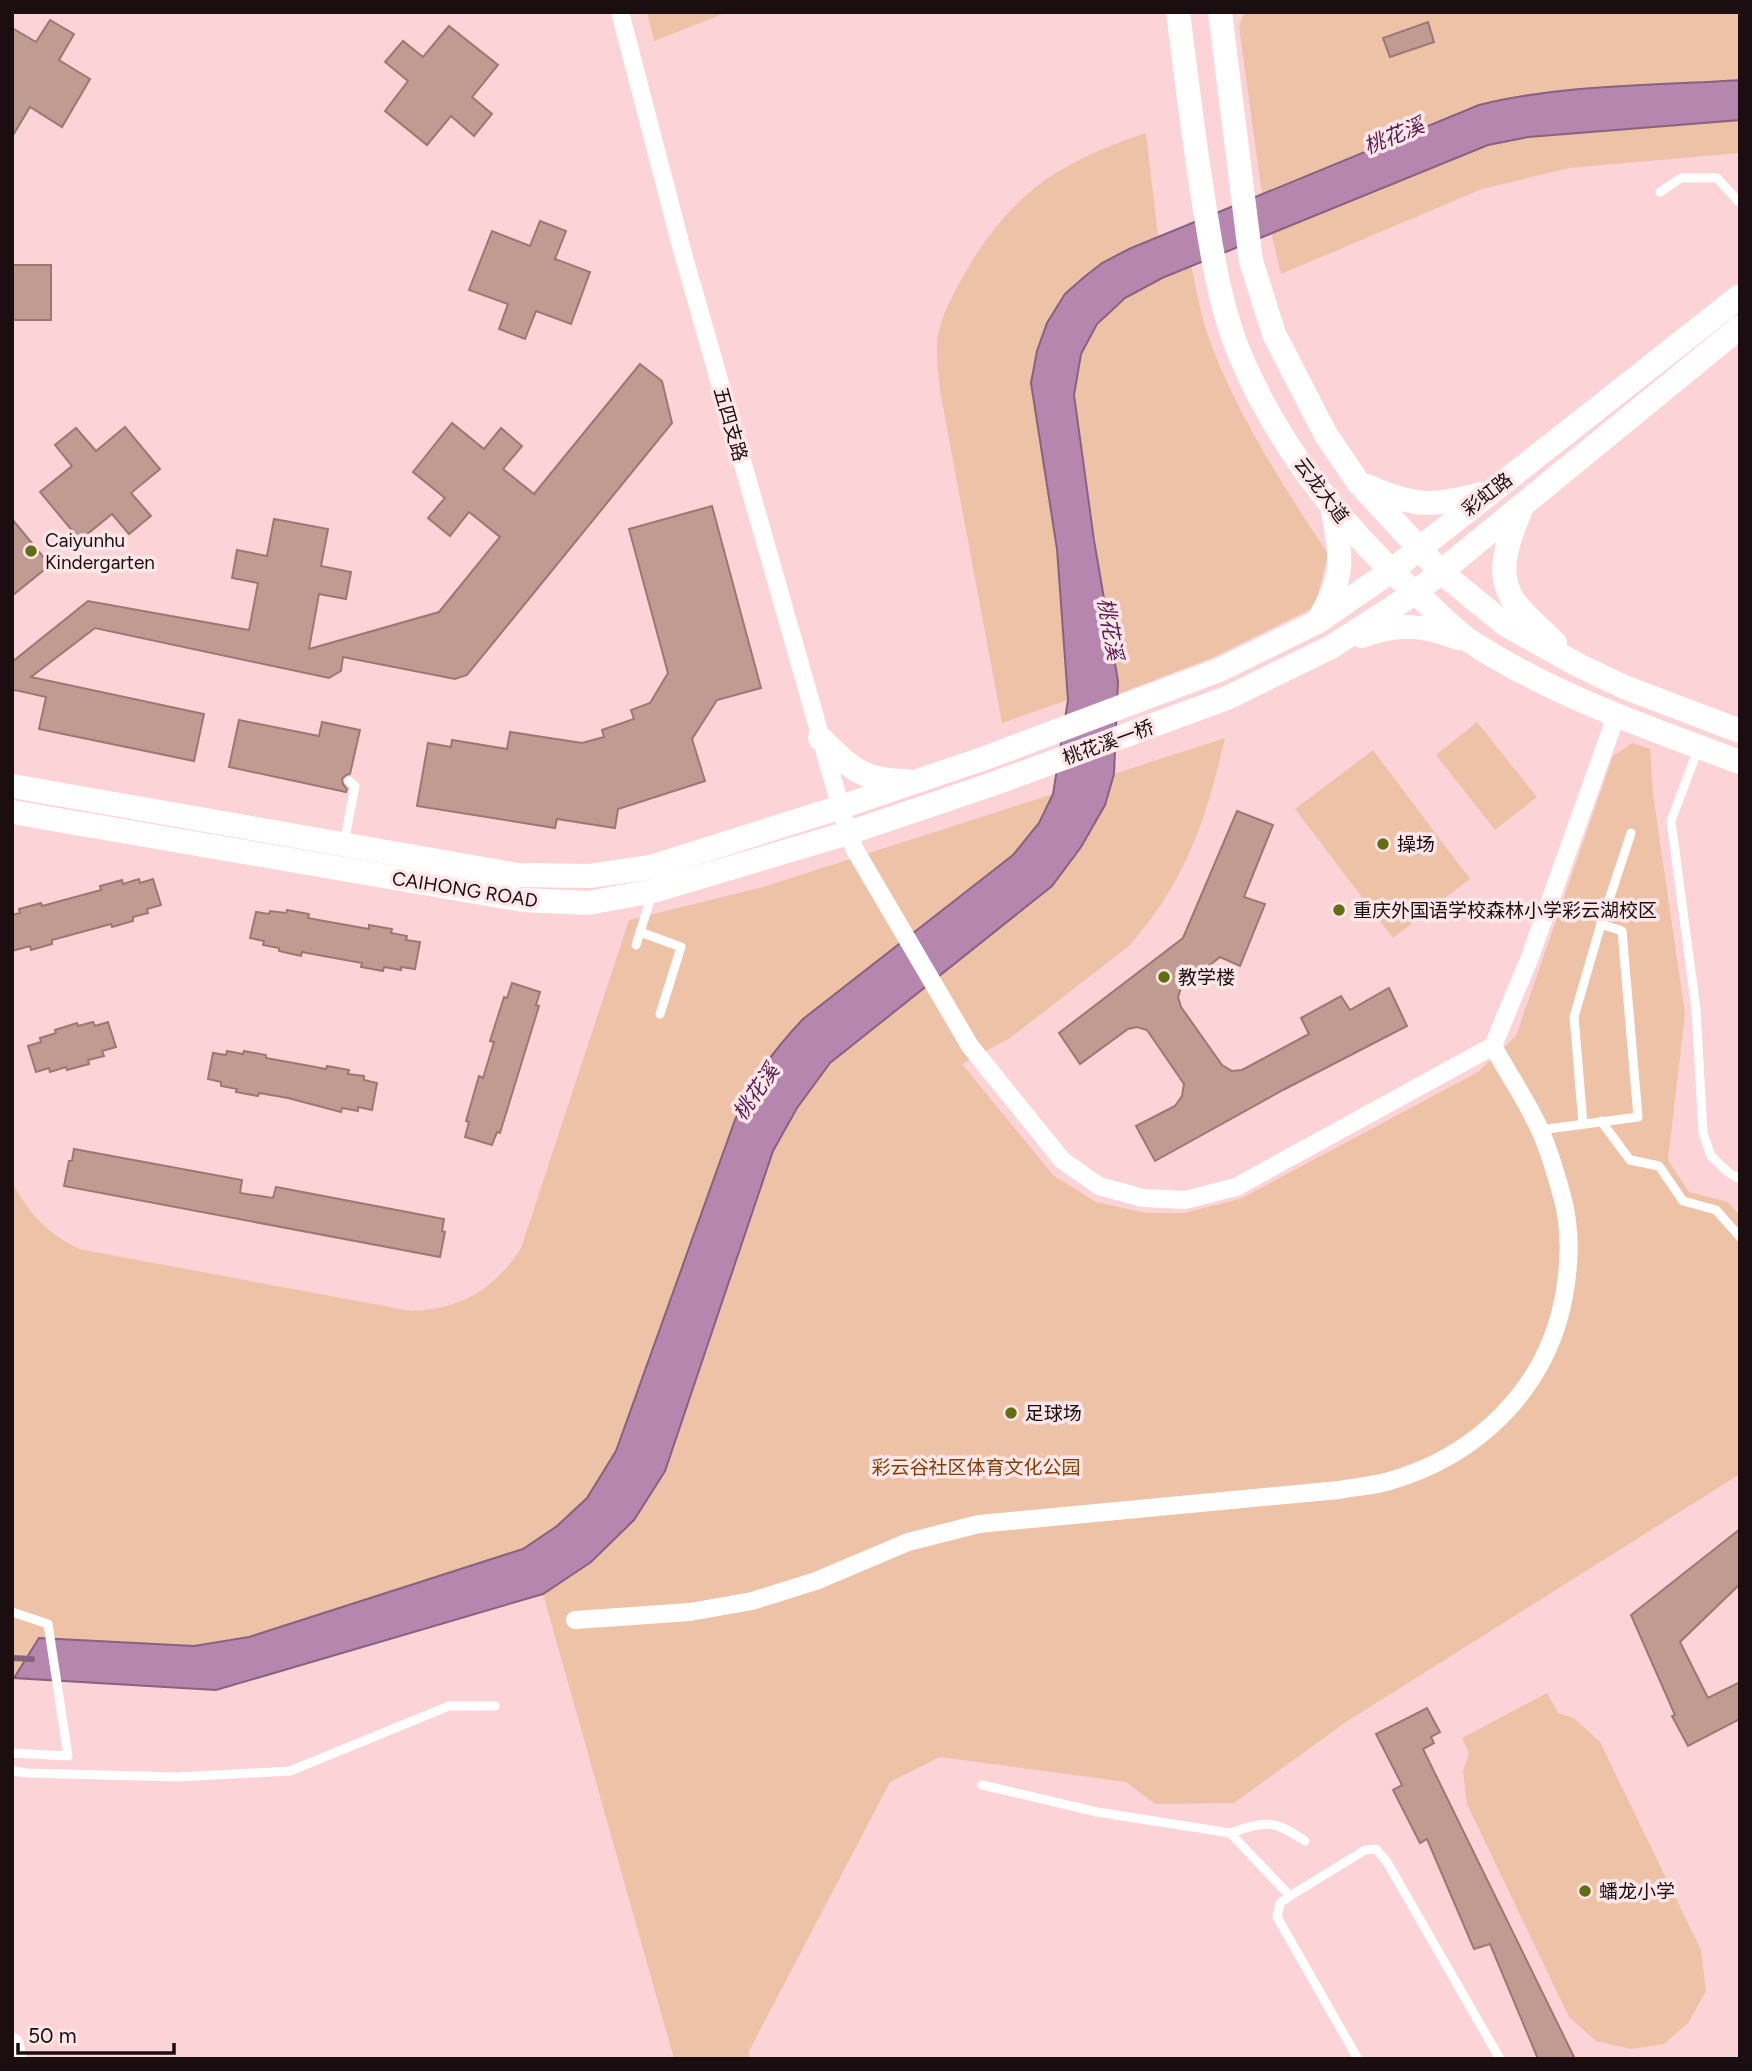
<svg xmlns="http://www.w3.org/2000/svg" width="1752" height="2071" viewBox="0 0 1752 2071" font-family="Figtree,'Noto Sans SC',sans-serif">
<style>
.green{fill:#eec2a7}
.water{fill:#b686af;stroke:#88627f;stroke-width:2}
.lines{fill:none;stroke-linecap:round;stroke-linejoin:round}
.stream{stroke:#88627f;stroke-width:6}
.building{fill:#bf9b92;stroke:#9b7971;stroke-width:2}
.lane{stroke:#fff;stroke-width:9}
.street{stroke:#fff;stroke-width:18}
.secondary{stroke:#fff;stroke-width:24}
.poi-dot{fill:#636d14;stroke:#ffe6e8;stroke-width:2.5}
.labels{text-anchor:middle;stroke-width:7;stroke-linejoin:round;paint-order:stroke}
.street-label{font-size:19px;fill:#1b0e10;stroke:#ffe6e8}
.poi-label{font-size:19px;fill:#1b0e10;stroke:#ffe6e8;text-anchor:start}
.park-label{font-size:19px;fill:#813f01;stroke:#ffe6e8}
.water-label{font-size:21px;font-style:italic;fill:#581e52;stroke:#ffe6e8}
</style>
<rect width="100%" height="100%" fill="#fcd4d7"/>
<g class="green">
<path d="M647 12H728L654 41Z"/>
<path d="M1244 12H1740V80L1515 96 1262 194 1239 27Z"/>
<path d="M1740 120V153L1569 168 1482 189 1281 274 1271 233 1488 145 1528 137Z"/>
<path d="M1146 133 1158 236 1102 263 1065 294 1047 323 1037 351 1031 383 1057 549 1068 700 1002 723 940 391C939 375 936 359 937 343 938 322 954 292 965 273 1011 193 1059 162 1146 133Z"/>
<path d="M1191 265C1196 287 1200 311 1207 333 1235 412 1282 484 1328 554L1315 607 1214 657 1118 694 1074 395C1076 381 1077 364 1082 351 1103 305 1147 285 1191 265Z"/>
<path d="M1477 722 1537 797 1495 830 1436 755Z"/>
<path d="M1225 738C1206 820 1186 881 1129 946L1010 1038 962 1064 1053 1175 1096 1202 1146 1213H1184L1240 1199 1478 1072 1516 1036 1613 756 1632 743 1650 749 1653 794 1685 1014 1668 1160 1689 1192 1728 1202 1740 1216V1474L1346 1722 1234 1803 1155 1804 1126 1782 940 1757 890 1782 749 2051 750 2059H674L543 1594 591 1562 773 1151 797 1108 830 1063 1081 847 1105 805 1114 774Z"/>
<path d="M1373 750 1470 879 1393 938 1295 809Z"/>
<path d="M1053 794 1039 823 1013 855 803 1019 735 1120 616 1451 587 1498 557 1526 523 1549 249 1637 194 1646 39 1638 12 1680V1182C31 1215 45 1232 79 1249L411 1311C461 1309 494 1290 521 1248L629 920 763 887Z"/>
<path d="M1547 1693 1558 1713 1574 1718 1600 1742 1701 1950 1706 1991 1688 2023 1664 2044 1631 2049 1596 2041 1569 2017 1467 1804 1463 1771 1469 1753 1462 1738Z"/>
</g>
<path class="water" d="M1740 80V120L1528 137 1488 145 1162 278 1125 298 1097 324 1081 354 1074 395 1094 540 1118 681 1114 774 1105 805 1081 847 1052 886 830 1063 797 1108 773 1151 665 1471 634 1520 591 1562 543 1594 216 1690 14 1678 39 1638 194 1646 249 1637 523 1549 557 1526 587 1498 616 1451 735 1120C755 1077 770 1054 803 1019L1013 855 1039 823 1053 794 1068 700 1057 549 1031 383 1037 351 1047 323 1065 294 1083 278 1102 263 1129 249 1479 105C1563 84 1653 86 1740 80Z"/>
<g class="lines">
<path class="stream" d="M12 1658 32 1659"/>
</g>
<g class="building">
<path d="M50 20 74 34 59 60 90 79 62 127 30 107 12 137V28L36 42Z"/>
<path d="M1428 22 1434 42 1390 57 1383 38Z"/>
<path d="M449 26 498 65 472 97 492 114 474 136 451 116 427 145 385 111 408 81 385 62 403 41 423 57Z"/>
<path d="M540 221 566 231 555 259 590 272 571 324 536 311 525 339 499 329 508 304 469 290 492 231 530 246Z"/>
<rect x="12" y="265" width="39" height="55"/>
<path d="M640 364 662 381 672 423 467 675 455 679 343 657 341 671 329 678 95 628 31 677 204 714 194 761 39 729 46 697 15 690 12 692V662L88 601 249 630 258 583 232 578 237 550 267 556 274 519 328 529 321 566 351 572 346 599 319 594 309 649 439 612 500 537 469 512 450 536 428 518 445 498 413 472 452 423 484 449 501 428 522 446 503 469 534 494Z"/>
<path d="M125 427 160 469 131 493 151 516 129 534 112 514 80 540 40 492 72 466 55 445 76 428 96 451Z"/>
<path d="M712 506 761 688 717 700 692 739 705 781 618 809 615 828 557 819 555 828 417 806 428 743 451 747 452 740 507 749 510 732 582 743 604 737 602 730 634 719 631 710 650 703 668 673 629 529Z"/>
<path d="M12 519 50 565 12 596Z"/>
<path d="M239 720 319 736 322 722 360 730 350 774 346 775 342 779 343 784 347 789 346 792 229 767Z"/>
<path d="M1237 811 1273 825 1244 897 1265 904 1240 966 1220 957 1181 988 1178 997 1181 1007 1222 1065 1232 1071 1242 1070 1309 1034 1301 1018 1341 996 1350 1010 1389 988 1407 1026 1283 1090 1155 1161 1136 1126 1175 1106 1182 1096 1184 1084 1147 1030 1137 1027 1128 1029 1080 1064 1059 1033 1183 938Z"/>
<path d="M139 879 140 883 153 879 161 905 147 909 148 913 133 917V921L112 927 111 924 52 940V944L31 950 30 946 12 951V915L20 913 19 909 41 903 42 906 101 890 100 886 122 880 123 884Z"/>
<path d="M287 910 309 914 308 918 324 921 369 929V925L392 929 391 933 407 936 406 940 420 942 415 969 401 967V970L384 967 383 971 361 967 362 963 318 955 302 952 301 956 279 951V948L263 945 264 941 250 938 256 912 269 914 270 911 286 913Z"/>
<path d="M512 983 540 992 536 1005 539 1006 500 1133 497 1132 492 1145 465 1137 469 1122 466 1121 479 1076 483 1078 494 1042 490 1041 504 997 507 998Z"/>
<path d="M93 1022 95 1026 108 1022 116 1047 102 1051 104 1056 88 1060 89 1064 67 1070 66 1067 50 1072 49 1068 36 1072 28 1046 41 1042 40 1038 56 1033 55 1030 77 1023 78 1026Z"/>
<path d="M227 1051 243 1054 244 1051 266 1055V1058L310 1066 326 1069 327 1066 349 1070 348 1074 364 1076V1080L377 1083 372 1110 358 1107V1111L342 1108 341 1112 288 1098 259 1093 258 1096 236 1092 237 1089 221 1086V1082L208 1079 213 1053 226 1055Z"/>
<path d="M74 1149 242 1180 240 1193 273 1198 276 1187 444 1219 442 1231 445 1232 440 1257 64 1186 69 1161H72Z"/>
<path d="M1740 1529V1584L1680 1642 1708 1698 1740 1682V1719L1688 1746 1672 1716 1675 1715 1631 1615Z"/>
<path d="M1427 1708 1440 1732 1431 1737 1434 1743 1423 1749 1575 2059H1538L1490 1944 1474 1949 1427 1839 1420 1843 1393 1790 1402 1785 1376 1734Z"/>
</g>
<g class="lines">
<g class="lane">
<path d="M1660 192 1681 178H1717L1740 203"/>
<path d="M1698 749 1671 821 1696 1009 1703 1133 1711 1156 1729 1173 1740 1179"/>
<path d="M344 843 355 786 349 781"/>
<path d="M640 932 681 947 660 1014"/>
<path d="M636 945 652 894"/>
<path d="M1601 1121 1630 1160 1659 1166 1683 1201 1716 1210 1740 1237"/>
<path d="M1583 1124 1574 1017 1601 924 1631 833"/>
<path d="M1540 1130 1638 1117 1622 931 1601 924"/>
<path d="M12 1612 48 1624 68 1756 12 1753"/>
<path d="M12 1771 28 1773 178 1777 290 1771 449 1706H495"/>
<path d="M982 1785 1097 1812 1230 1833 1290 1896"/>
<path d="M1230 1833C1266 1821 1273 1819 1305 1841"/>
<path d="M1358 2059 1277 1917 1280 1903 1290 1896 1365 1850 1376 1849 1387 1862 1500 2059"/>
</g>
<g class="street">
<path d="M620 12 682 250 848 833 855 850 970 1046 1062 1160 1099 1186 1143 1198 1185 1200 1236 1187 1493 1046 1530 957 1616 716"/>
<path d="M575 1620 690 1612 752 1601 816 1581 908 1542 979 1524 1339 1490C1355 1487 1371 1486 1386 1482 1477 1457 1547 1389 1564 1296 1570 1263 1571 1228 1562 1196 1556 1174 1549 1150 1540 1130 1527 1101 1508 1074 1493 1046"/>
</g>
<g class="secondary">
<path d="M1178 12C1187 82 1195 152 1207 222 1214 265 1222 310 1238 350 1278 449 1350 537 1430 606 1444 619 1458 634 1474 644 1556 696 1650 729 1740 762"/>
<path d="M1220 12 1251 261 1274 334 1326 435 1358 482 1441 572 1506 625 1578 665 1624 687 1740 731"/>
<path d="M1367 486C1413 507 1432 507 1481 494"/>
<path d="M1521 509C1509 538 1493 575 1516 604 1527 618 1542 630 1555 643"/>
<path d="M1319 619C1346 573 1341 560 1333 510"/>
<path d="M1362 636C1399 623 1421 624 1458 638"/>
<path d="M820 738C850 767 861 781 906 781"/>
<path d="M12 786 518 875 589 876 651 867 841 807 985 758 1219 670 1317 622 1391 571 1740 296"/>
<path d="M12 812 523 900 588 903 653 891 848 833 990 785 1227 698 1331 647 1415 593 1740 327"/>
<path d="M12 2045 14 2059"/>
</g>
</g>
<g class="poi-dot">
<circle cx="31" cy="551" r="7"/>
<circle cx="1383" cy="844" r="7"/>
<circle cx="1339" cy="910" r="7"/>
<circle cx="1164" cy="977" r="7"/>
<circle cx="1011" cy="1413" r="7"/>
<circle cx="1585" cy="1891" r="7"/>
</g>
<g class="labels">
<g class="street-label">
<text transform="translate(731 424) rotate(74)" y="7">五四支路</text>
<text transform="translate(1322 490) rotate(53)" y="7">云龙大道</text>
<text transform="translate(1487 494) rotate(-38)" y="7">彩虹路</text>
<text transform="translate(1108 742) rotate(-20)" y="7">桃花溪一桥</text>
<text transform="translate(465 889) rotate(9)" y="7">CAIHONG ROAD</text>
</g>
<g class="poi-label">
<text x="45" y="547">Caiyunhu<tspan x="45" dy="22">Kindergarten</tspan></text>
<text x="1397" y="851">操场</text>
<text x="1353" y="917">重庆外国语学校森林小学彩云湖校区</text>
<text x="1178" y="984">教学楼</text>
<text x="1025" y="1420">足球场</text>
<text x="1599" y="1898">蟠龙小学</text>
</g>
<g class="park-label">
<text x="976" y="1474">彩云谷社区体育文化公园</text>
</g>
<g class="water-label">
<text transform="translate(1394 136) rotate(-22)" y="7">桃花溪</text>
<text transform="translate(1110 629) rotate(80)" y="7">桃花溪</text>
<text transform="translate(756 1092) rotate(-55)" y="7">桃花溪</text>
</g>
</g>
<rect width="1752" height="2071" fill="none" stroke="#1b0e10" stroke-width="28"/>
<path d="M18 2043v10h156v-10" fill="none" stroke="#1b0e10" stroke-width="3.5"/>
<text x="28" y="2043" font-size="21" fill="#1b0e10" stroke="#ffe6e8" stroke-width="5" paint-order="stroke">50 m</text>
</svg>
